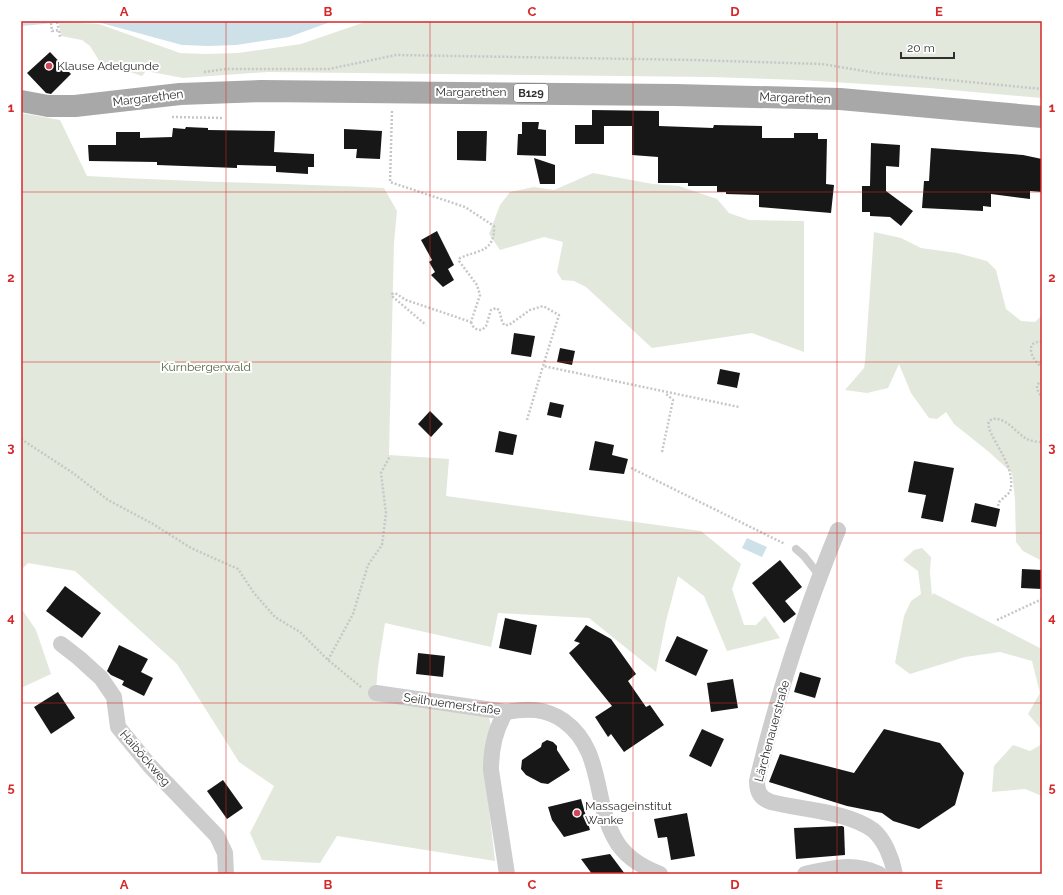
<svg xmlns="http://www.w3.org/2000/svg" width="1063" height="895" viewBox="0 0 1063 895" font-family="Raleway,sans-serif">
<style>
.green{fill:#e3e8dc}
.water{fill:#cee0e8}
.building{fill:#171717}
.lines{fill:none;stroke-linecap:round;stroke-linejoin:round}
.path{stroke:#c7c7c7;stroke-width:2.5;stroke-dasharray:2 2;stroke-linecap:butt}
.service{stroke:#cdcdcd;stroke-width:8}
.minor{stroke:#cdcdcd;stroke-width:16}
.primary{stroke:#a8a8a8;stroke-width:22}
.grid{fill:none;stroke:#d62828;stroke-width:1;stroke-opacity:0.55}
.poi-dot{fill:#d1475c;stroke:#fff;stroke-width:1.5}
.labels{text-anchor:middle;stroke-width:4;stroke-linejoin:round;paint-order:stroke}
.shield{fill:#fff;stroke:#6e6e6e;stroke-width:1}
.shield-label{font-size:11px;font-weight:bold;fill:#303030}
.poi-label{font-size:12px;fill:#303030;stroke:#fff;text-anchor:start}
.street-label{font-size:12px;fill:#303030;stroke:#fff}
.park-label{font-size:12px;fill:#566642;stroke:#fff}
.neatline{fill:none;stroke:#d62828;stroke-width:1.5}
.grid-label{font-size:13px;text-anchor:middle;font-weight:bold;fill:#d62828}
</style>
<rect width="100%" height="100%" fill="#fff"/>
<g class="green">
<path d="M368 21H1042V98L929 88 800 80 710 77 268 72 183 78 146 71 142 76 100 62 90 46 82 40 61 36 59 22 99 24 180 53 205 54 238 53 301 44Z"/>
<path d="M21 113 60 120 87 176C186 182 285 183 384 188L397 211 394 243 389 455 449 459 446 496 701 531 741 564 732 589 744 625H756L765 616 780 638 727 651 704 596 678 576 666 621 656 672 589 618 498 613 491 647 385 623 378 667 375 701 484 714 489 717 491 726 484 765 495 861 337 836 320 863 262 860 250 833 274 786 239 762 177 664 75 571 28 563 21 570Z"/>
<path d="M593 173 653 184 679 186 717 199 729 213 749 220 804 221V352L752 333 652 348 586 287 574 281 562 280 557 272 563 242 544 237 500 250 489 234 500 205 510 192 534 187 554 190Z"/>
<path d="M874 232 901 238 921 248 957 253 987 261 996 270 1006 309 1021 321 1035 322 1041 316 1042 301V561L1023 551 1016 542 1015 499 1012 473 989 452 954 424 946 412 937 419 929 418 911 393 899 364 888 388 867 393 845 390 864 368 865 362Z"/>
<path d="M922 548 931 557 930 572 932 596 933 593 1042 649V730L1028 714 1040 693 1032 661 1000 652 965 657 910 674 895 663 904 616 911 601 921 594 918 571 903 560 914 550Z"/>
<path d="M21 608 36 630 51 674 21 688Z"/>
<path d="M1042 744V796L1025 789 992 792 994 766 1013 745 1030 751Z"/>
</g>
<g class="water">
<path d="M21 21H77L21 26Z"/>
<path d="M94 21H333L289 37 236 45 208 46 182 45Z"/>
<path d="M747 538 767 547 762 557 742 548Z"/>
</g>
<g class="building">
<path d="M50 52 71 74 51 94 46 93 27 73Z"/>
<path d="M592 110 659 111V126L713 128 714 125 762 126V138H794V133H818V139H827L826 184 834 185 831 213 759 207V195L726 194V192H717V186H688V183H658V157L632 155V126H604V144H575V125H592Z"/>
<path d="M522 122H539L538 129 546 130V156L517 155 518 134H522Z"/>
<path d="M186 127 208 128V130L275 131 274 152 314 154V167H308V174L276 172V166L237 165V168L157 165V162L89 161 88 145H116V132H140V138L172 137 173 128 185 129Z"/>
<path d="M344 129 382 131 380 159 356 158 357 149H344Z"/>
<path d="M457 131H487L486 161 457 160Z"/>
<path d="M871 143 900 145 899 167 886 166V191L913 211 901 226 890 217 870 216V212H862V186H870Z"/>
<path d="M931 148 1023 155 1042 159V192L1030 191V199L991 194V207L983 206V211L922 208 924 181H929Z"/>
<path d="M534 158 555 165V184H540Z"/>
<path d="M437 231 454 265 448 269 454 280 443 287 431 275 435 272 429 262 432 260 421 240Z"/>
<path d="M514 333 535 336 531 357 511 354Z"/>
<path d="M560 348 575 351 572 365 557 362Z"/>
<path d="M720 369 740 373 737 388 717 384Z"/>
<path d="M550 402 564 405 561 418 547 415Z"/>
<path d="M430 411 443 424 431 437 418 424Z"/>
<path d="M499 431 517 435 513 455 495 452Z"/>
<path d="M595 441 614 445 612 455 628 459 624 474 589 470Z"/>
<path d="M914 461 954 468 943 522 921 518 926 495 908 492Z"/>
<path d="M975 503 1000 509 996 527 971 522Z"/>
<path d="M780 560 802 587 785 601 796 614 784 623 752 583Z"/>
<path d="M1022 569 1042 570V589L1021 588Z"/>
<path d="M65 586 101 613 82 638 46 611Z"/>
<path d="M505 618 537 625 531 655 499 648Z"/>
<path d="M586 625 611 639 636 674 628 681 646 707 650 705 664 725 624 752 611 734 608 737 595 717 612 706 569 653 580 643 574 641Z"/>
<path d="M677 636 708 650 696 676 665 661Z"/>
<path d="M119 645 148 659 141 672 153 678 144 696 122 685 124 681 111 675 107 671Z"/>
<path d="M418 653 445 656 443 677 416 674Z"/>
<path d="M800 672 821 678 815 698 794 692Z"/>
<path d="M733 679 738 708 711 712 707 683Z"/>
<path d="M58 692 75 718 51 734 34 707Z"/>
<path d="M702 729 724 739 711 767 689 756Z"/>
<path d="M884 729 940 743 964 773 955 805 919 829 893 821 882 813 847 806 769 782 780 754 854 773Z"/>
<path d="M547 740 553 742 557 746V750L570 770 548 784 541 783 526 775 521 769 522 760 541 747 542 743Z"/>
<path d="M223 780 243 808 227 819 207 791Z"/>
<path d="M581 799 590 830 564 837 552 820 548 807Z"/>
<path d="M687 813 695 856 671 860 667 837 658 838 654 819Z"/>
<path d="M842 826 844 827 845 855 796 859 794 828Z"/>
<path d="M610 854 625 874H592L581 859Z"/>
</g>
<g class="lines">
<g class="path">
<path d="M57 22 59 30"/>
<path d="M51 23 52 31 59 30 60 37"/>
<path d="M204 72 226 69H329L396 55 694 60 822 64 876 73 1042 89"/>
<path d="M392 111 390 182 465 207 494 226C495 253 477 250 460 258L459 261 477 285 480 295 471 322 406 300 395 293 392 294 393 297 426 325"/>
<path d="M172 117 224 118"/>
<path d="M471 322C473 328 476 330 482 330L486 326 491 310 496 308 499 310 502 321 504 325H509L530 310 543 306 559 315 543 366 739 407"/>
<path d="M1042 342C1023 340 1032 361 1042 367"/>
<path d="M1042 380 1037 385V389L1042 398"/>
<path d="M527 420 543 366"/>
<path d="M21 439 73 473 108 500 153 524 191 548 238 569 254 593 275 617 300 632 328 660 361 687"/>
<path d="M662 452 673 400 665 393"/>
<path d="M631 468 785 544"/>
<path d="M998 506 999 502 1010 492C1018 464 984 434 989 421 1002 412 1016 433 1027 439 1031 441 1037 442 1042 442"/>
<path d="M997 620 1042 599"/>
<path d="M328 660 353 614 368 565 382 545 386 513 381 473 390 456"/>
</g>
<path class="service" d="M796 549 804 556 819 575"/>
<g class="minor">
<path d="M838 530C805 611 777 696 757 781 757 792 760 798 771 802 802 810 847 811 873 830 885 840 892 859 895 874"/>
<path d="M61 644 79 658 101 678 114 697 118 727 150 766 217 836 225 853 226 874"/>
<path d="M376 693 506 712C495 729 491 750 491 770L507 874"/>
<path d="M506 712C527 708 546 708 564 721 604 750 593 801 615 839 624 856 642 867 660 874"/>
<path d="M805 874C831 868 854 862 879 874"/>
</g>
<path class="primary" d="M21 101 48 106H75L180 94 261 91 675 95 840 99 1042 117"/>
</g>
<path class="grid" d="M226 21V874M430 21V874M633 21V874M837 21V874M21 192H1042M21 362H1042M21 533H1042M21 703H1042"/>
<g class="poi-dot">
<circle cx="49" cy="66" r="4"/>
<circle cx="577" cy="813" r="4"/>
</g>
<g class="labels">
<rect class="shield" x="514" y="84" width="34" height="18" rx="3"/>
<g class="shield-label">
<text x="531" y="97">B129</text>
</g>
<g class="poi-label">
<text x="57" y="70">Klause Adelgunde</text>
<text x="585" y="810">Massageinstitut<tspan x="585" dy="14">Wanke</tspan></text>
</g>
<g class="street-label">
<text x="471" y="96">Margarethen</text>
<text transform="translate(148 98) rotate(-7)" y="4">Margarethen</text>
<text transform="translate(795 98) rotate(2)" y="4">Margarethen</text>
<text transform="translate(452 704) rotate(8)" y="4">Seilhuemerstraße</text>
<text transform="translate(772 731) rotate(-75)" y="4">Lärchenauerstraße</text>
<text transform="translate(145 758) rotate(49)" y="4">Haiböckweg</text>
</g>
<g class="park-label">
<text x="206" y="371">Kürnbergerwald</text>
</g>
</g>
<rect width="1063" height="895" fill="none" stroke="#ffffff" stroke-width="44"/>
<path d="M901 52v6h53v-6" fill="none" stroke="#303030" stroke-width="2"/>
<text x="907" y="52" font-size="12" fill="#303030" stroke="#ffffff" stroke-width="3" paint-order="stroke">20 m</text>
<rect x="22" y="22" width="1019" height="851" class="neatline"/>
<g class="grid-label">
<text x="124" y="16">A</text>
<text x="328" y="16">B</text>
<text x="532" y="16">C</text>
<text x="735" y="16">D</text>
<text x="939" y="16">E</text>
<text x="11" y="112">1</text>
<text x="1052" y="112">1</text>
<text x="11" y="282">2</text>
<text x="1052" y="282">2</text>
<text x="11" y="452">3</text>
<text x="1052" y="452">3</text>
<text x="11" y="622">4</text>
<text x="1052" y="622">4</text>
<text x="11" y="792">5</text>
<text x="1052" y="792">5</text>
<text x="124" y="889">A</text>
<text x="328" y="889">B</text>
<text x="532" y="889">C</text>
<text x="735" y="889">D</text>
<text x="939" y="889">E</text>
</g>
</svg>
